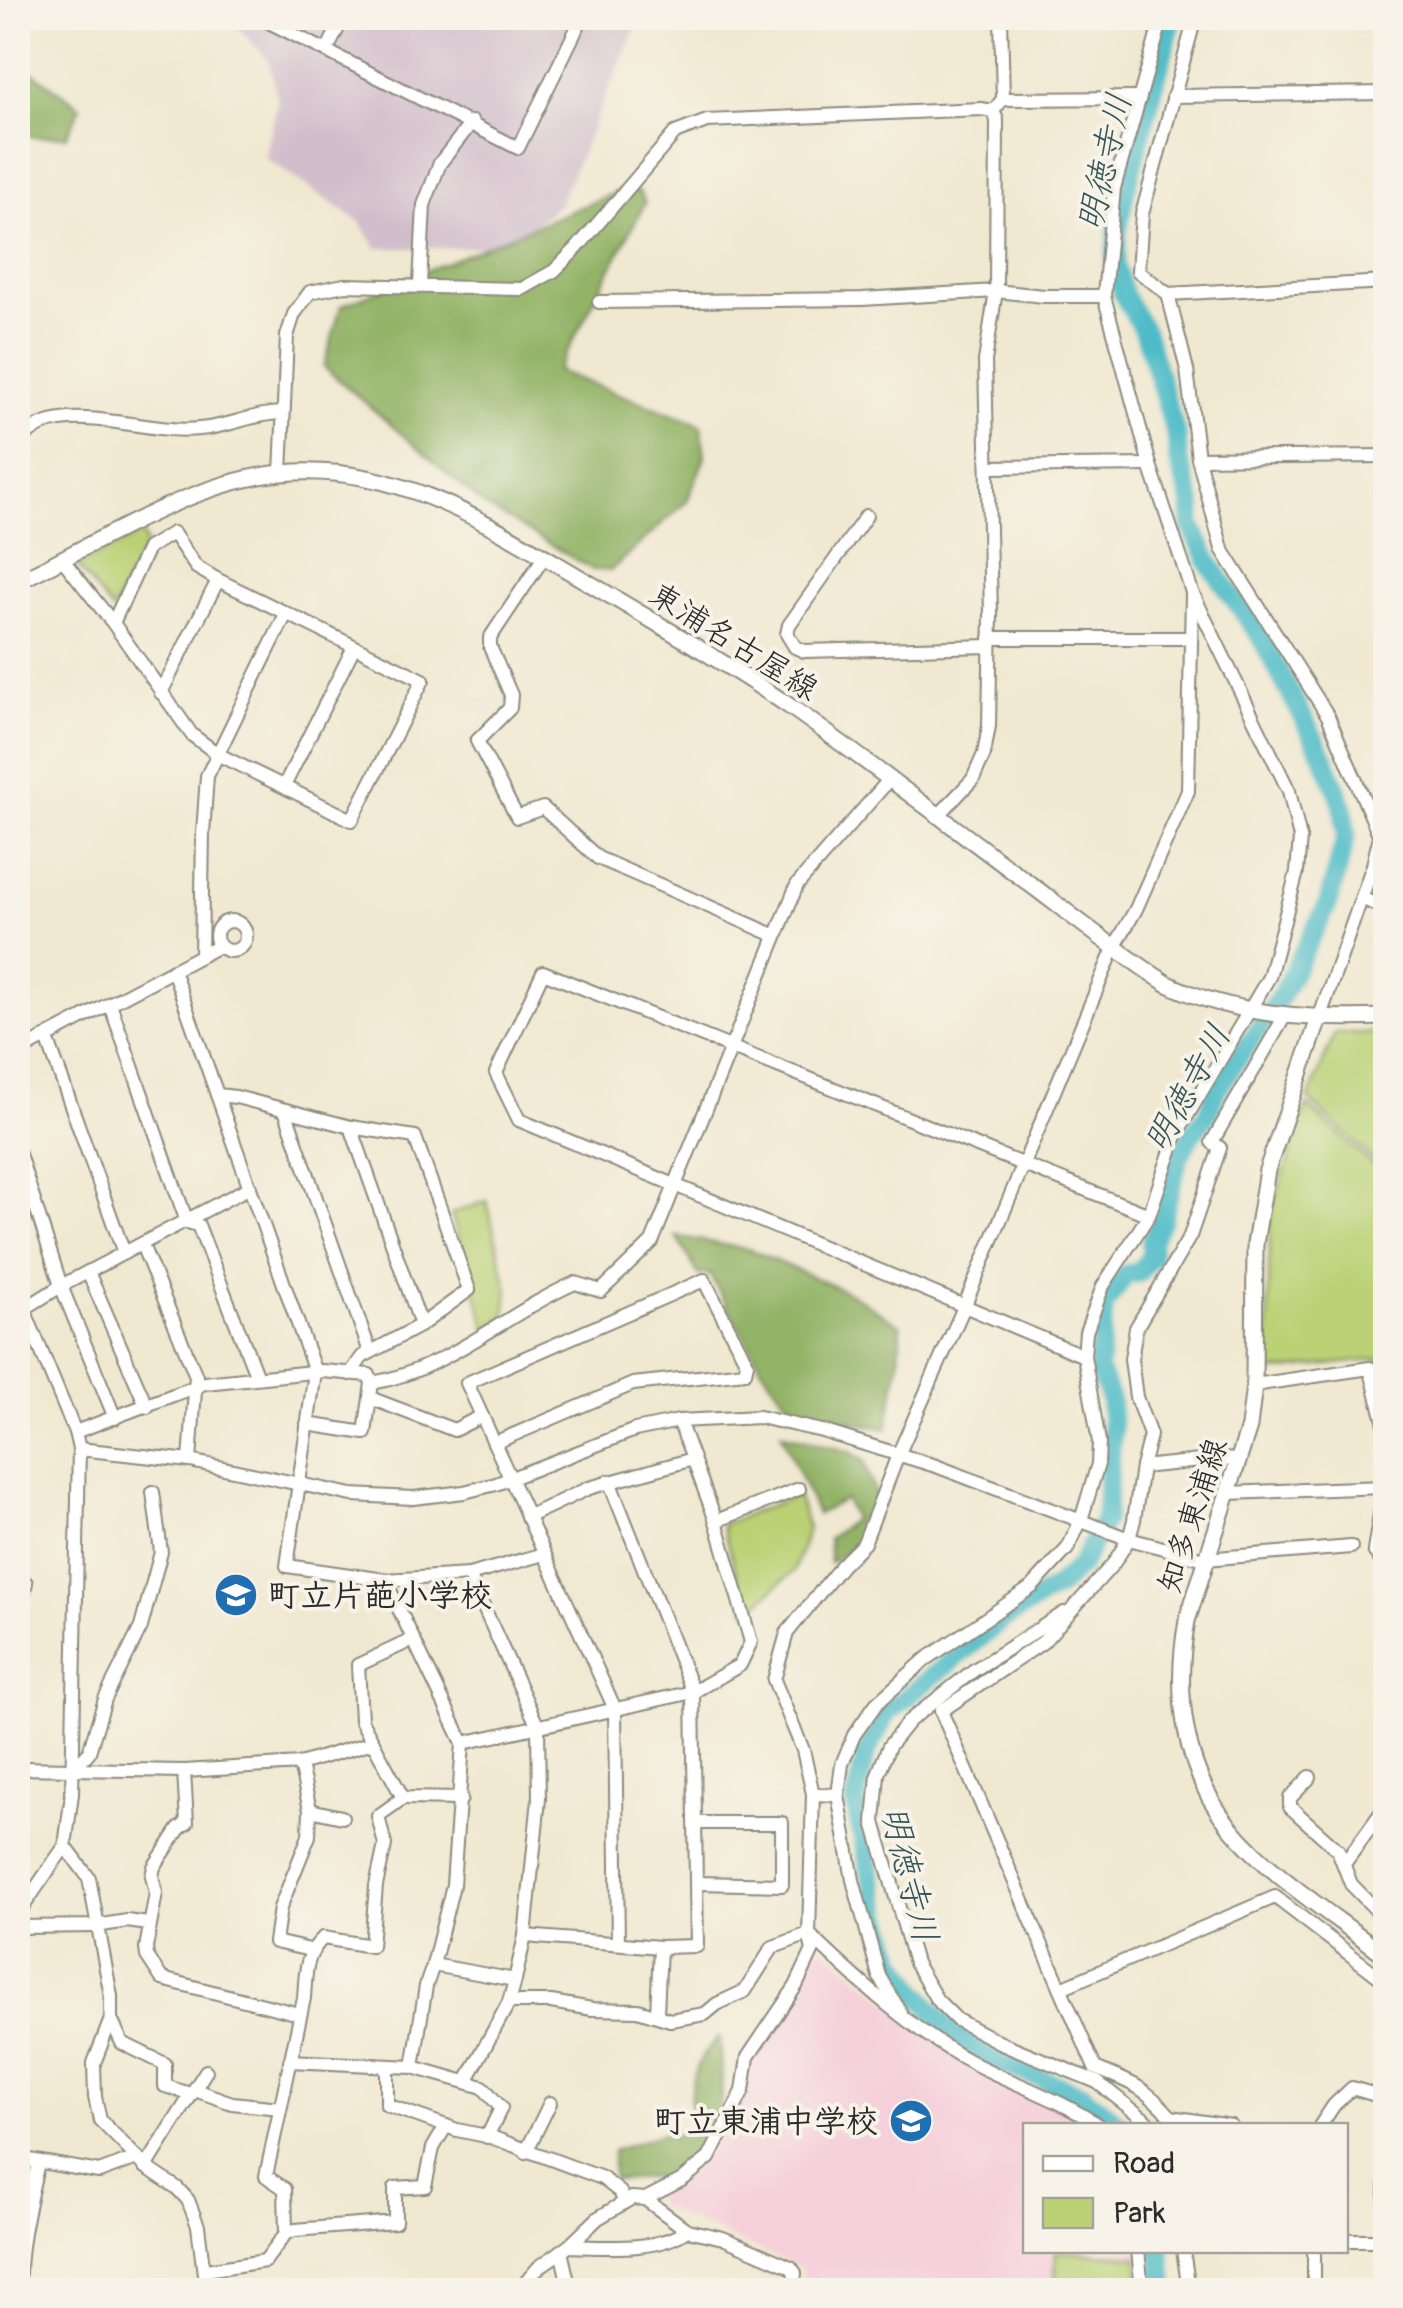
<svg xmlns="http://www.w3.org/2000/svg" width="1403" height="2308" viewBox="0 0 1403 2308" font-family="Pangolin,'Klee One',sans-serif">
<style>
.built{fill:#f5cfda}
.industrial{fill:#d1bdcb}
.green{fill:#bad175;stroke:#727e50;stroke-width:2.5}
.forest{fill:#93b366;stroke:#5f6f48;stroke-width:2.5}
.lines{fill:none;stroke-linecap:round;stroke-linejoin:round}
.river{stroke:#4ebcc8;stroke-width:20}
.minor-casing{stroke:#8e8a7e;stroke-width:16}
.major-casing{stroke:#8e8a7e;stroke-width:19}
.minor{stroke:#fff;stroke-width:12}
.major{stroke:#fff;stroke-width:15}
.labels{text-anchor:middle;stroke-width:8;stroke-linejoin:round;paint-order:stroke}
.street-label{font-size:32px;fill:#2b2b2b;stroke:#f7f3e8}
.poi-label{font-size:32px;font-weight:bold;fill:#2b2b2b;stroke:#f7f3e8;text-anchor:start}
.water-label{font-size:35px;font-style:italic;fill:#36565a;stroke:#f7f3e8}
</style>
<rect width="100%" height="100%" fill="#f7f3e8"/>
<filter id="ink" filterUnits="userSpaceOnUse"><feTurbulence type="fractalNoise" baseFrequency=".01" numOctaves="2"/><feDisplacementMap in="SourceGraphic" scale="20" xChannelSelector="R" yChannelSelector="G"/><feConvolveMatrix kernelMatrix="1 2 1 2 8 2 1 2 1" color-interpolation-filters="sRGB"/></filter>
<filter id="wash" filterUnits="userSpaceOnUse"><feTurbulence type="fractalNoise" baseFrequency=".0048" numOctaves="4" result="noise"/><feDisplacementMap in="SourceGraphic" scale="40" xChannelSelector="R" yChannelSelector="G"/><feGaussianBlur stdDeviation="2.25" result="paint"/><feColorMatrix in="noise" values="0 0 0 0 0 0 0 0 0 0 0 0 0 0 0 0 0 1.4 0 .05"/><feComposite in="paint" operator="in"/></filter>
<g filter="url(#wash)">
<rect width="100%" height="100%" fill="#f0e8d0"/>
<path class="built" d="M823 1948 931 2036 1099 2125 1026 2126V2250L1139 2251 1143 2290H923L900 2285 801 2280 803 2269 657 2205V2194L698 2169 732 2116 748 2057 813 1950Z"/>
<path class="industrial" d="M229 18H640L558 205 510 244 460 248H377L360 222 265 158 278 100 268 59Z"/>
<g class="green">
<path d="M142 533 146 544 112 611 77 566Z"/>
<path d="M1335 1033H1385V1190L1380 1166 1308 1099Z"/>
<path d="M1307 1105 1376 1168 1385 1196V1391L1378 1359 1267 1372 1270 1213Z"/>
<path d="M487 1201 508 1290 505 1318 487 1329 451 1214Z"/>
<path d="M797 1495 808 1528 794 1571 748 1612 722 1525Z"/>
<path d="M1056 2251 1138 2257 1142 2290H1055Z"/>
</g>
<g class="forest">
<path d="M18 62 81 107 66 136 36 137 18 133Z"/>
<path d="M627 188 640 193 645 203 557 371 701 425 705 457 687 501 611 570H593L485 506 324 367 341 306Z"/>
<path d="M676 1236 751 1250 852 1294 901 1326 899 1363 887 1429 843 1420 812 1418 783 1397 761 1366 709 1274 699 1275Z"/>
<path d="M781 1433 851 1452 864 1461 878 1502 858 1543 830 1563 828 1539 854 1519 845 1499 817 1514Z"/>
<path d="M719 2037C725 2106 725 2122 679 2176L613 2180V2151L662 2134 694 2136C688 2093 687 2069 719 2037Z"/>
</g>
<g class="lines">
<g class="river">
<path d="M1121 2126 1082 2094 1000 2063 975 2050 946 2026 917 1992 894 1958 881 1918 855 1803 866 1754 887 1713 1002 1620 1057 1587 1080 1566 1105 1519 1112 1432 1110 1399 1098 1370 1104 1305 1126 1274 1138 1273 1151 1257V1241L1162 1219 1179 1157 1192 1133 1208 1114 1216 1091 1281 995 1328 904 1346 836 1343 806 1325 759 1260 636 1210 564 1191 525 1192 503 1178 458 1177 438 1145 333 1124 296 1115 265 1117 234 1125 192 1173 18"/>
<path d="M1160 2250 1166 2290"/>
</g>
</g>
</g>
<g filter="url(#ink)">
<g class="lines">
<g class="minor-casing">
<g id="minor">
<path d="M261 18 518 148 582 18"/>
<path d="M1001 18 1003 99"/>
<path d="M1195 18 1142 214 1138 271 1168 294 1386 282"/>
<path d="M327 50 343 18"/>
<path d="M1173 96 1386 93"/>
<path d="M993 111 1003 99 1140 98"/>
<path d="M420 285 424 205 440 163 472 122"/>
<path d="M1168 294 1187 370 1198 458 1222 549 1328 716 1381 839"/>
<path d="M599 302 862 299 996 291 1044 296H1104"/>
<path d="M18 441C26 435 35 427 44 424 88 408 151 434 199 429 229 427 254 413 283 413"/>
<path d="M1198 458 1386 456"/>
<path d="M988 467 1150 465"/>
<path d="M281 473 287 336 294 314 310 292 344 285 522 289 554 271 577 248 675 133 707 121 981 109 993 111"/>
<path d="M866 516 789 625 787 634 795 647 804 651 990 646"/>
<path d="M544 557 490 638V647L511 695 510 708 477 741 517 817 543 808 598 858 774 935"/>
<path d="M63 560 113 623 192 735 219 755 352 820 423 680 218 580 196 567 173 533 148 548 113 623"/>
<path d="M990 638H1191"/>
<path d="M161 693 218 580"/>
<path d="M284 786 354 647"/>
<path d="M938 816 973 779 984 754 989 726 991 614 985 361 996 291 997 120 993 111"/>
<path d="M1362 898 1386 910"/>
<circle cx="231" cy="936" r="15"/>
<path d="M201 955 203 833 207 776 286 614"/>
<path d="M173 970 315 1372 287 1566 385 1580 469 1575 544 1554"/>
<path d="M110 1004 187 1222 198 1225 257 1377"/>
<path d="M1320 1016 1373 865 1386 810"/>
<path d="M47 1038 124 1253"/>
<path d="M18 1052 219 946"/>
<path d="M217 1095 236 1097 351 1127 415 1137 469 1290 421 1325 362 1357 350 1374"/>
<path d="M285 1110 370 1352"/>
<path d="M351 1127 421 1325"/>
<path d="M18 1151 61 1286 115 1418"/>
<path d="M142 1245 196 1376 190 1461"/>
<path d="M88 1272 147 1407"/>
<path d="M18 1295 75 1432 79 1449 72 1794 65 1846 18 1914"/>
<path d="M19 1312 61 1286 250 1187"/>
<path d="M1084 1356 519 1120 496 1073 543 972 1149 1215"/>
<path d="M372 1383C448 1370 506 1313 575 1283L601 1291 652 1242 797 885 889 780"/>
<path d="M1254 1385 1370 1368 1386 1428"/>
<path d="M370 1398 454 1430 482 1416"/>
<path d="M75 1432 205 1383 322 1371 369 1375 372 1383 365 1433 307 1424"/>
<path d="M494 1443 633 1384 745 1372 747 1363 704 1280 467 1383 615 1709 618 1943"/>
<path d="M79 1449 190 1461 352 1495 413 1498 464 1492 496 1484 635 1430 679 1421 759 1417 822 1431 936 1466 1129 1539 1205 1559 1351 1547"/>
<path d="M1142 1467 1150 1435 1136 1397 1131 1359 1136 1328 1190 1236 1220 1148 1212 1142 1286 1014"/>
<path d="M1386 1477 1374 1551 1386 1567"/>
<path d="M1228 1493 1383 1487"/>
<path d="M527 1517 589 1488 693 1459"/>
<path d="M716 1521 799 1489"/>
<path d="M18 1577 26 1583 18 1618"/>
<path d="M385 1580 463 1743 453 1885 433 1965 515 1980"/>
<path d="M1064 1613 974 1670 909 1721 889 1746 878 1774 874 1822 915 1963 937 2000 957 2020 999 2042 1097 2082 1153 2126"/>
<path d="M412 1640 358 1665 361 1720 403 1798 461 1799"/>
<path d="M463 1743 693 1692 740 1665 751 1642 716 1521 679 1421"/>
<path d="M300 1764 310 1810 309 1836 280 1908 275 1942 310 1950"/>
<path d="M18 1768 184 1771 300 1764 373 1742"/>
<path d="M71 1771 89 1752 105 1699 141 1627 161 1552 153 1492"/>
<path d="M184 1771 187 1823 179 1829 154 1867 152 1876 156 1893 146 1948 147 1956 162 1979 299 2014"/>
<path d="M1310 1777 1290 1798V1807L1338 1850 1351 1884 1386 1920"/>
<path d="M813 1794 803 1750 774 1680 787 1633 842 1565 864 1543 898 1455 964 1307 1114 948 1136 909 1188 791 1192 594"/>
<path d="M310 1810 342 1817"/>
<path d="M697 1823H782V1885L697 1883"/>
<path d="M65 1846 89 1878 111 1996V2019L94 2063 95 2097 100 2120 146 2167 177 2188 188 2200 198 2226 206 2290"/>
<path d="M1344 1864 1386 1806"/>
<path d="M18 1927 96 1926 127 1921 148 1924"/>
<path d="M525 1936 660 1947 697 1946 693 1692 609 1481"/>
<path d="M811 1936C859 1982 915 2033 975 2064 1016 2085 1060 2099 1099 2126"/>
<path d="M1061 1988 1275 1897 1386 1982"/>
<path d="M509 2002H551L592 2009 638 2010 670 2020 705 2014 717 2004 745 1991 773 1947 809 1934"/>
<path d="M901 2013 879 1976 853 1880 838 1795 842 1764 854 1735 876 1704 925 1660 1032 1587 1068 1548 1081 1520 1098 1464 1099 1442 1084 1356 1086 1332 1103 1286 1149 1215 1177 1133 1269 977 1297 872 1300 838 1289 791 1192 592 1150 465 1104 296 1114 188 1162 18"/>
<path d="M657 2014 660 1947"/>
<path d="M111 2019 122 2043 165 2064V2086L190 2094"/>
<path d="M290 2061 413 2067 483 2087 501 2108 487 2137"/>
<path d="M387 2066V2105L457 2130 491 2137 602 2178 620 2192 625 2202"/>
<path d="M413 2067 426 1986 433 1965"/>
<path d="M467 2080 509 2002 514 1984 525 1936 539 1799 538 1727 469 1575"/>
<path d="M195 2090 232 2103 280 2108"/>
<path d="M1231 2126 1171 2117C1144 2086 1132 2083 1095 2068L941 1711 1043 1642 1113 1564 1129 1539 1134 1520 1142 1467 1219 1459 1240 1460"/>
<path d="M1320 2126 1334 2105 1352 2088 1386 2098"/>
<path d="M526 2152 550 2103"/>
<path d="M18 2158 99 2172 137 2158"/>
<path d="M146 2167 206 2071"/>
<path d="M645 2199 687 2230 723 2238 791 2267 795 2273 793 2290"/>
<path d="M286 2233 285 2189 266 2176 304 1998C306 1974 304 1956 323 1938L371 1946 376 1886 385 1845 378 1816 403 1798"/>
<path d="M1346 2240H1386"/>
<path d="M569 2246C605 2247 658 2252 687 2230"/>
<path d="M1138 2250 1142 2290"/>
<path d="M1183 2250 1189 2290"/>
<path d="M561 2251 570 2290"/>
<path d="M206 2270 265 2261 286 2233 295 2230 395 2222V2188L425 2186 433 2148 446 2126"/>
<path d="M472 2288 473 2290"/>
<path d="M19 2290C17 2247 28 2206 38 2163"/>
<path d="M519 2290 539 2267 569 2246 598 2218 632 2198 645 2199 682 2180 709 2158 743 2091 748 2057 796 1986 813 1950 809 1934 813 1794 838 1795"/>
<path d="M1314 2290V2250"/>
<path d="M1385 2290 1386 2184"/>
</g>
</g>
<g class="major-casing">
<g id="major">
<path d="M18 581C99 543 192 481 282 473 399 462 493 527 589 583 658 624 728 664 795 710 877 768 957 830 1038 890 1080 922 1122 955 1166 983 1233 1016 1312 1020 1386 1017"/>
<path d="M1320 1016 1267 1170 1255 1244 1254 1385 1249 1427 1187 1621C1174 1691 1183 1771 1230 1827 1273 1879 1334 1915 1386 1956"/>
</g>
</g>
<use href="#minor" class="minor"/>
<use href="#major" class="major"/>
</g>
</g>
<defs>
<g id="school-disc" transform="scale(2.25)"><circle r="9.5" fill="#1f6fb2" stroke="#f7f3e8"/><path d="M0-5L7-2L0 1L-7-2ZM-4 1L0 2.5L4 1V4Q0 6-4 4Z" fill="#fff"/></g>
</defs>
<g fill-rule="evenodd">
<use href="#school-disc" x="236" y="1595"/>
<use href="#school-disc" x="911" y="2121"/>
</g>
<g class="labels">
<g class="street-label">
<text transform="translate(734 641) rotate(32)" y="11">東浦名古屋線</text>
<text transform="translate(1192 1515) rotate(-72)" y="11">知多東浦線</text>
</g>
<g class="poi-label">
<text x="268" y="1606">町立片葩小学校</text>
<text x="878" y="2132" text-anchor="end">町立東浦中学校</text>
</g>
<g class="water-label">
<text transform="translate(1104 162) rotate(-77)" y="12">明徳寺川</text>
<text transform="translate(1187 1088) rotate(-61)" y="12">明徳寺川</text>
<text transform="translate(910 1874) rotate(76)" y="12">明徳寺川</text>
</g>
</g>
<rect width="1403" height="2308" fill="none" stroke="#f7f3e8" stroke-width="60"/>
<rect x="1023" y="2123" width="325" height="130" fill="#f7f3e8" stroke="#a5a39c" stroke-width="2.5"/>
<rect x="1043" y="2156" width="50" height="15" fill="#ffffff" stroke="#a5a39c" stroke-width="2.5"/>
<text x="1113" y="2173" font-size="30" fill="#2b2b2b">Road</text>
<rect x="1043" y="2198" width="50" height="30" fill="#bad175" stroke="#a5a39c" stroke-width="2.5"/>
<text x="1113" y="2223" font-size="30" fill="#2b2b2b">Park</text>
</svg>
